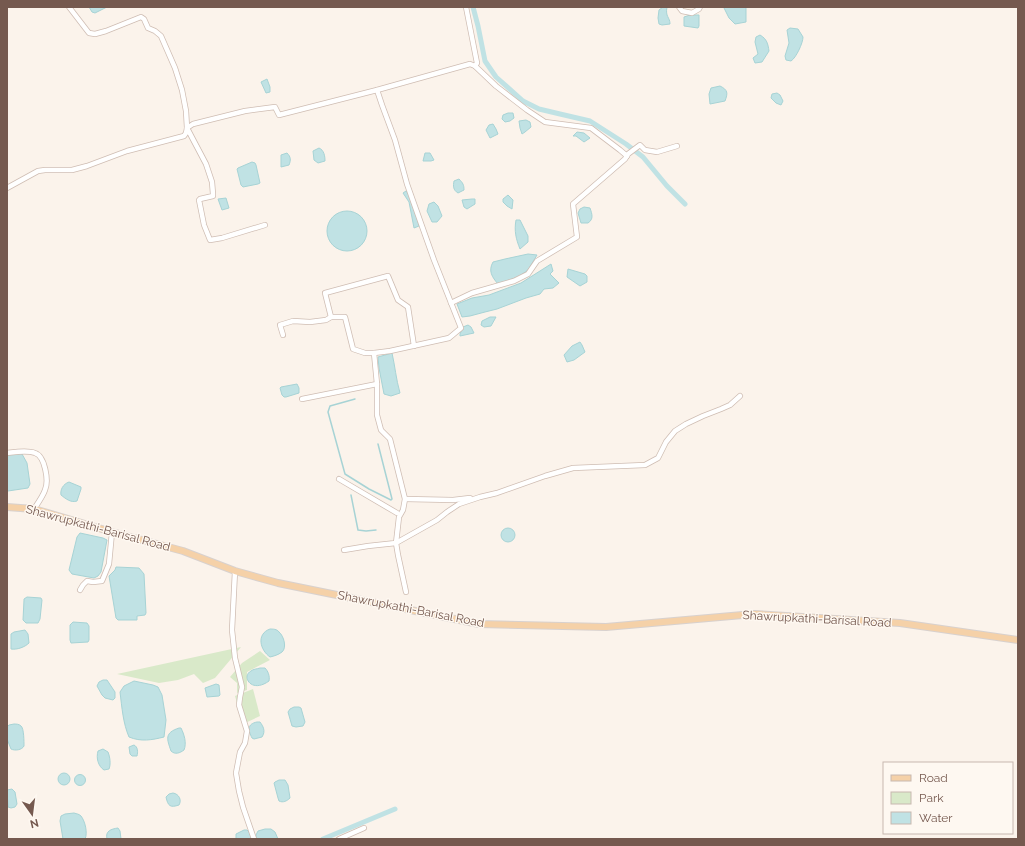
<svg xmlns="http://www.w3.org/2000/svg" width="1025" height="846" viewBox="0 0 1025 846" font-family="Raleway,sans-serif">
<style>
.green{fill:#d9e9c9}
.water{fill:#c0e2e4;stroke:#a7d3d5}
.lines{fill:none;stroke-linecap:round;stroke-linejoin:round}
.stream{stroke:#a7d3d5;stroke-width:1.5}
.canal{stroke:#c0e2e4;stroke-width:5}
.minor-casing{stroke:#cfbdb3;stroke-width:6}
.major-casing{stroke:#d8d1ce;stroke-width:8}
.minor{stroke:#fff;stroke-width:4.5}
.major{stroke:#f5d1a8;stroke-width:6}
.labels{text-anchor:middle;stroke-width:3;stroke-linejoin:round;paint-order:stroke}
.street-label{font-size:12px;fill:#75594f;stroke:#fef8f1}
</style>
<rect width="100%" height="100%" fill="#fbf3eb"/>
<g class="green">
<path d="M241 647 215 678 203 683 194 674 178 680 159 683 117 674Z"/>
<path d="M260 651 270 660 247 672V690L237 693V683L230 677 242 663Z"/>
<path d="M253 689 260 716 243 724 235 696Z"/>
</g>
<g class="water">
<path d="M89 7H107L95 13 92 12Z"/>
<path d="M663 7H667C665 17 670 17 670 24L662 25 659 24 658 18 659 10Z"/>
<path d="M725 7H746V22L735 24 729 18 724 8Z"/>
<path d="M690 15H699V26L698 28 684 26V17Z"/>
<path d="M790 28 798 29 803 37C803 43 796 58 791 61L786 60 785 56 789 43 787 30Z"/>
<path d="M760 35C767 39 768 44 769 51L762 62 755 63 753 58 758 54 755 42 756 37Z"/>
<path d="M267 79 270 87V92L266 93 261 82Z"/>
<path d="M720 86C728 90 728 93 725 101L710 104 709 94 711 88Z"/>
<path d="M777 93 780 95 783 101 781 105 776 103 771 98 772 94Z"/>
<path d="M508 113H513L514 118 510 121 505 122 502 119 503 115Z"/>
<path d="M526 120 530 122 531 127 525 132 522 134 520 128 519 121Z"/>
<path d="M493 124 496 129 498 134 490 138 486 130 489 125Z"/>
<path d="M577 132 584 133 590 138 584 142 576 136H573Z"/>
<path d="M319 148C324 150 325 156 325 161L318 163 314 160 313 151Z"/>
<path d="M287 153C291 157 291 160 289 165L281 167V155Z"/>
<path d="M425 153H430L434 160 431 161H423Z"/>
<path d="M252 162 255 163 256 165 260 183 258 184 243 187 241 185 237 169 238 168Z"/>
<path d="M459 179C463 183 464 185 464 190L458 193C453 190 453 186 454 181Z"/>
<path d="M406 191 409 195 418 222 419 226 414 228 409 202 403 193Z"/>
<path d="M508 195 513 200 512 209 507 206 503 202V199Z"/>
<path d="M226 198 229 208 222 210 218 199Z"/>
<path d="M472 199H475V204L467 209 464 207 462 200Z"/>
<path d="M434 202 438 206 442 216 437 222H432L427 211 429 204Z"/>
<path d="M584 207 590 208C592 214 594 219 588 223H581L578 213 580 209Z"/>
<circle cx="347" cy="231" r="20"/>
<path d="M516 220H520L528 236V242L520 249C516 239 514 231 516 220Z"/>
<path d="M528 254 537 255 528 270 518 277 498 284C492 277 488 271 493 262L505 259Z"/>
<path d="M551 264 553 271 550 274 559 283 553 288 544 289 540 294 526 298 497 309 485 312 470 316 462 317 457 304 472 298 489 295 521 283Z"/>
<path d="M568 269 585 274 587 276V282L580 286 567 277Z"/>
<path d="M490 317H496L491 326 484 327 481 325 482 321Z"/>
<path d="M468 325 471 327 474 333 460 336V334L463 327Z"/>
<path d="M580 342 582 345 585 352 574 360 567 362 564 355 572 346Z"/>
<path d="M392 353C395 366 396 379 400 393L391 396 384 394 379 368 378 357Z"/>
<path d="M297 384 299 388V393L286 397H284L282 395 280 388 281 387Z"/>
<path d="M19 453 22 454 27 463 30 484 28 488 8 491 7 490V455Z"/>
<path d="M69 482 81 487V489L77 501C71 503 66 499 61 495 60 490 63 484 69 482Z"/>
<circle cx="508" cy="535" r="7"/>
<path d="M80 533 103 538 107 540 101 572 98 576 94 578 72 574 69 570 77 537Z"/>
<path d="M116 567 139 568 144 574 146 613 145 615 137 616V620H118L116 618 109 576 115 570Z"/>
<path d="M27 597 41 598 42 600 40 619 38 623H26L23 620 24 600V599Z"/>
<path d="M73 622 87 623 89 626V640L88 642 71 643 70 640V625Z"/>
<path d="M270 629C273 629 277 629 279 632 284 636 287 648 282 652 278 655 274 656 270 657 260 650 256 634 270 629Z"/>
<path d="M25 630 28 634 29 643C25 647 17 650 11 649V634L14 632Z"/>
<path d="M260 668H265C268 671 270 676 269 681 251 694 241 676 251 671 253 669 257 669 260 668Z"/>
<path d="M103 680H107L115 692V698L113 700 105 698 102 695 97 686 99 682Z"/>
<path d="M134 681 153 685 158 687 162 695 166 720 164 737C152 740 141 742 129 737 123 723 122 708 120 692L124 686Z"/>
<path d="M216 684 219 685 220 695 219 696 207 697 205 688Z"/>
<path d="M294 707H299L301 708 305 722 303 726 296 727 292 726 288 712 290 709Z"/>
<path d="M257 722H260C263 726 266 731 262 737L254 739 252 738C248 730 247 724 257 722Z"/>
<path d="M14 724C16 724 19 724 21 726 24 728 24 742 24 746 22 750 15 751 11 749L7 739V727L9 725Z"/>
<path d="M179 728H181C184 734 187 743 184 750 180 753 175 755 171 751 167 739 164 733 179 728Z"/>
<path d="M134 745C138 747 138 752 137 756H132L130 754 129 747Z"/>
<path d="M103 749 108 752C110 757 111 764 109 769L104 770C98 766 96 758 98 751Z"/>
<circle cx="64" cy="779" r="6"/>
<circle cx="80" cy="780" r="5.5"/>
<path d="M279 780H285L288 785 290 798C287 801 283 803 279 801L278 798 274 783 275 782Z"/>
<path d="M12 789 15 792 17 804 15 807 11 808 8 807 7 790Z"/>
<path d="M173 793C179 794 182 800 179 805 170 808 168 806 166 797L169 794Z"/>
<path d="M74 813C77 814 79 814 81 816 85 821 88 833 85 839H63L60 821 61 816 65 814Z"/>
<path d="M118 828 120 831 121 839H107C105 831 111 829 118 828Z"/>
<path d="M265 829H271L275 832 278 839H256V835L258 831Z"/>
<path d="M244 830H247L249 832 252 839H236V834Z"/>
</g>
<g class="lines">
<g class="stream">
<path d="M355 399 330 406 328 412 345 474 369 489 391 500 392 499 378 444"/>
<path d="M351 495 358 530 366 531 376 530"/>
</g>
<g class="canal">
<path d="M473 7 478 26 485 61 496 77 523 101 539 109 560 114 590 121 626 144 643 157 667 186 685 204"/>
<path d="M323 839 395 809"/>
</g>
<g class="minor-casing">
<g id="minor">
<path d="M69 7 89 33 95 34 106 31 141 17 144 19 148 28 155 31 161 36 175 68 182 90 186 111 187 128 206 164 212 182 213 194V196L200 199 199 200 204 225 210 240 222 238 265 225"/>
<path d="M466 7 477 63 475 66"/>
<path d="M679 7 682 11 692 13 699 9 700 7"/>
<path d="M7 188 38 171 45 170H72L87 166 127 151 184 136 186 133 187 128 193 124 245 111 275 107 279 115 377 90 470 64 475 66 496 86 527 110 545 122 591 128 620 150 627 156"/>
<path d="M451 303 472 293 514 281 528 274 537 261 577 237 573 204 625 159 628 154 640 145 645 150 657 152 677 146"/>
<path d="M331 317 325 293 388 276 398 300 408 307 414 346"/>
<path d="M283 335 280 325 293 321 310 322 326 320 331 317H345L353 349 365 353H374"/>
<path d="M302 399 377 384"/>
<path d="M7 453C16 452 27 450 35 453 45 456 49 481 45 490 43 496 38 503 34 509"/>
<path d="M339 479 397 513"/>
<path d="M405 499 453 500 470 498"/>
<path d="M344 550 368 546 396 543 399 517 403 510 405 499 390 439 381 430 377 415V384L374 353 390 351 449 338 461 328 434 260 407 184 395 140 382 105 377 90"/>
<path d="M235 571 232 630 235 658 242 687 240 697 239 705 247 731 245 743 240 752 236 773 239 791 243 807 254 839"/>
<path d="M80 590 83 585 87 581 93 582 102 581 109 564 112 532"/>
<path d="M406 592 398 555 396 543 437 520 447 512 459 504 480 497 497 493 545 476 573 468 645 465 658 458 666 442 675 431 686 424 703 416 721 409 730 405 740 396"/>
<path d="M339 839 364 828"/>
</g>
</g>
<g class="major-casing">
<path id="major" d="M7 507 34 509 112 532 183 551 235 571 278 583 479 624 606 627 754 614 900 623 1018 640"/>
</g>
<use href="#minor" class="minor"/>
<use href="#major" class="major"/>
</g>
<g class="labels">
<g class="street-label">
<text transform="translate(98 528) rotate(15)" y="4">Shawrupkathi-Barisal Road</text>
<text transform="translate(411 609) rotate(11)" y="4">Shawrupkathi-Barisal Road</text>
<text transform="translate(817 619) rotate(3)" y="4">Shawrupkathi-Barisal Road</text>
</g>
</g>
<rect width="1025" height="846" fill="none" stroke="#75594f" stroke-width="16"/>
<rect x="883" y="762" width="130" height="72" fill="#fef8f1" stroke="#c7b8b0"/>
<rect x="891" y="775" width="20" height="6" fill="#f5d1a8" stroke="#c7b8b0"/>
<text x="919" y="782" font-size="12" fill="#75594f">Road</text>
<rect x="891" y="792" width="20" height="12" fill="#d9e9c9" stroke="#c7b8b0"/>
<text x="919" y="802" font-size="12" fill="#75594f">Park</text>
<rect x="891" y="812" width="20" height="12" fill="#c0e2e4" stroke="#c7b8b0"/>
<text x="919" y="822" font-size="12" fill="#75594f">Water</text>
<g transform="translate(32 814) rotate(166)" stroke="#fef8f1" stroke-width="3" paint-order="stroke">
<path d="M0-3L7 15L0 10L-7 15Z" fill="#75594f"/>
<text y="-6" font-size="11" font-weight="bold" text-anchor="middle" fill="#75594f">N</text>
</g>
</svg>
